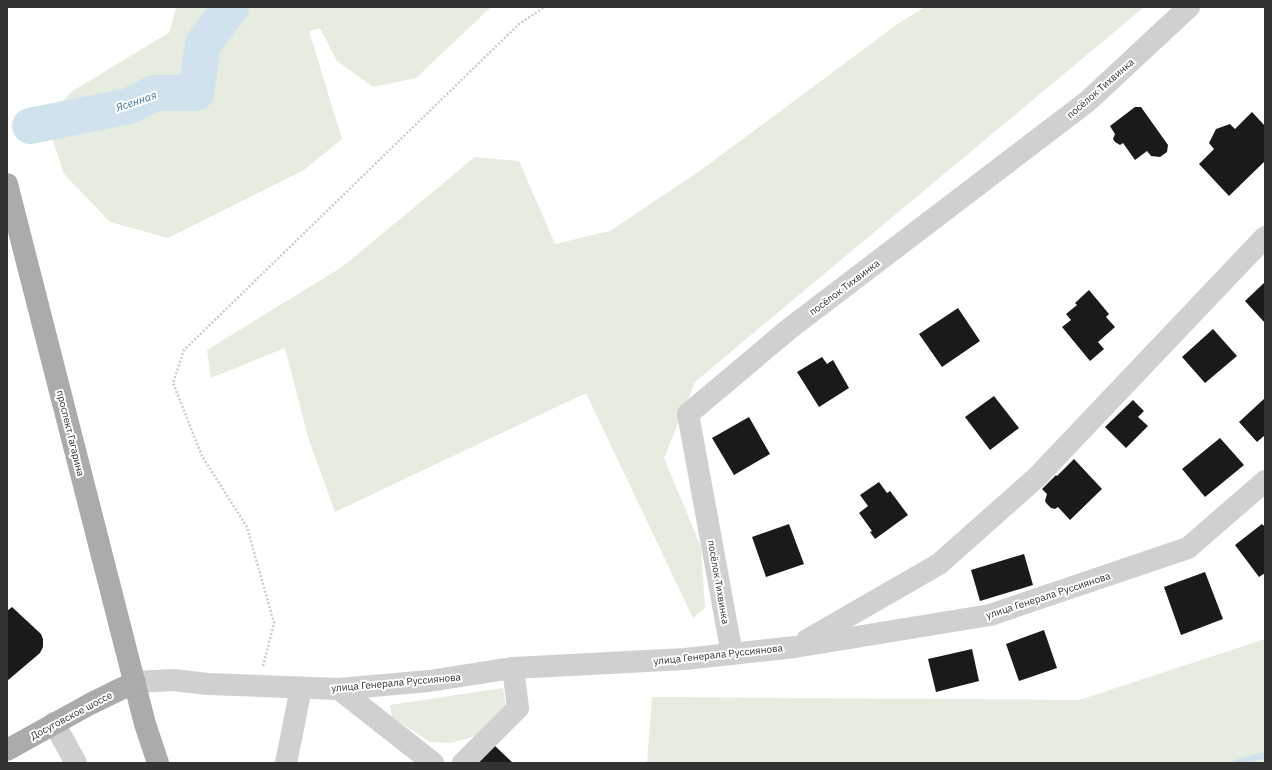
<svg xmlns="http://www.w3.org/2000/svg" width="1272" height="770" viewBox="0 0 1272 770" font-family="'IBM Plex Sans',sans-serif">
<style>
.green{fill:#e6ecdf}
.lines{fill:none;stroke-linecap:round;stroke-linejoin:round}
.stream{stroke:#cfe2ee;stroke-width:6}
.river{stroke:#cfe2ee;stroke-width:36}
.building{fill:#1a1a1a}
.path{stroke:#cdcdcd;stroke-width:2.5;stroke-dasharray:2 2;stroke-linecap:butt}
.minor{stroke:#d0d0d0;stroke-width:22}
.major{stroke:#ababab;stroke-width:22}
.labels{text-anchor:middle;stroke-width:4;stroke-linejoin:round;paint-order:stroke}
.street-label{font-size:10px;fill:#333;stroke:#fff}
.water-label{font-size:11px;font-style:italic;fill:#3f7597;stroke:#fff}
</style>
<rect width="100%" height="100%" fill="#fff"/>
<g class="green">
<path d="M176 7H491L416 78 373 87 337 61 320 28 309 31 342 139 304 170 168 238 110 222 64 174 46 120 71 92 170 32Z"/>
<path d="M925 7H1144L695 382 664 458 701 547 705 608 693 618 586 393 335 512 308 437 285 348 211 378 207 350 342 267 475 157 519 161 555 244 610 231 701 170 899 23Z"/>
<path d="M1265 639V763H647L652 697 1079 700Z"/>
<path d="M503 688 506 707 485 733 451 743 430 742 392 717 390 705Z"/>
</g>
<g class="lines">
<path class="stream" d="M1236 763 1265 755"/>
<path class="river" d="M30 126 129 106 154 93H196L203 44 231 7"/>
</g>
<g class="building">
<path d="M1135 107H1141L1168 145 1167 152 1160 157 1151 156 1147 151 1135 160 1123 143 1120 145 1115 142 1113 139 1115 134 1110 126Z"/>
<path d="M1252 112 1265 126V161L1229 196 1199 164 1214 149 1209 143 1216 129 1230 124 1235 129Z"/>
<path d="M1265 282V323L1245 301Z"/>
<path d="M1089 290 1109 314 1106 317 1115 327 1098 342 1104 349 1090 361 1062 327 1071 320 1066 314 1077 305 1075 303Z"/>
<path d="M958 308 980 341 942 367 919 334Z"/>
<path d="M1213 329 1237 356 1205 383 1182 357Z"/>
<path d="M822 357 827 364 833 360 849 388 819 407 797 372Z"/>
<path d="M994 396 1019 428 990 450 965 417Z"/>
<path d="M1265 398V435L1257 442 1239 422Z"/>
<path d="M1133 400 1144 411 1138 417 1148 426 1126 448 1105 427Z"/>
<path d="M749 417 770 454 734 475 712 438Z"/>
<path d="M1220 438 1244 465 1205 497 1182 469Z"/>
<path d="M1074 459 1102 489 1070 520 1058 507 1055 509 1051 508 1047 504 1045 501 1047 494 1042 489 1056 475 1057 476Z"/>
<path d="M879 482 887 493 890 491 908 515 875 539 870 532 872 531 859 513 868 506 860 495Z"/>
<path d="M789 524 804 564 766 577 752 537Z"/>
<path d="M1262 524 1265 527V573L1259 577 1235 545Z"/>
<path d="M1024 554 1033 585 980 601 971 570Z"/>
<path d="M1205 572 1223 619 1181 635 1164 587Z"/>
<path d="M12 607 41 634 43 639V647L40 653 7 681V611Z"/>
<path d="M1044 630 1057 668 1019 681 1006 644Z"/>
<path d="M972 649 979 681 936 692 928 659Z"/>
<path d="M494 745 513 763H477Z"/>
</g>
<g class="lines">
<path class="path" d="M263 666 274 623 247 527 202 456 173 383 184 350 518 25 544 7"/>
<g class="minor">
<path d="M807 640 939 564 1037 477 1265 237"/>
<path d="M732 654 688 414 789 329 1088 101 1189 7"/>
<path d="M135 682 173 680 208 684 339 689 429 681 513 668 685 659 795 647 990 615 1188 548 1265 481"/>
<path d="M339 689 433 763"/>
<path d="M54 723 76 763"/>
<path d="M286 763 301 688"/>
<path d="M463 763 518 708 513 668"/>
</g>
<g class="major">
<path d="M7 184 145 724 158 763"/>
<path d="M7 750 90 704 135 682"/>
</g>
</g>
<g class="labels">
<g class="street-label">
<text transform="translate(1100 88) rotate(-41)" y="4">посёлок Тихвинка</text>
<text transform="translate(844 287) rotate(-37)" y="4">посёлок Тихвинка</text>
<text transform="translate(71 433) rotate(76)" y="4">проспект Гагарина</text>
<text transform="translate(719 582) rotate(80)" y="4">посёлок Тихвинка</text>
<text transform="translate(1048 595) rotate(-18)" y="4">улица Генерала Руссиянова</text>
<text transform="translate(718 654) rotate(-6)" y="4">улица Генерала Руссиянова</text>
<text transform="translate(396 682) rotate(-5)" y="4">улица Генерала Руссиянова</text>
<text transform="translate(71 715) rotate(-28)" y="4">Досуговское шоссе</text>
</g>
<g class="water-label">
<text transform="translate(136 101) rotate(-19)" y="4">Ясенная</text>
</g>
</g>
<rect width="1272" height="770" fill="none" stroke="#333333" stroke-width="16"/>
</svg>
